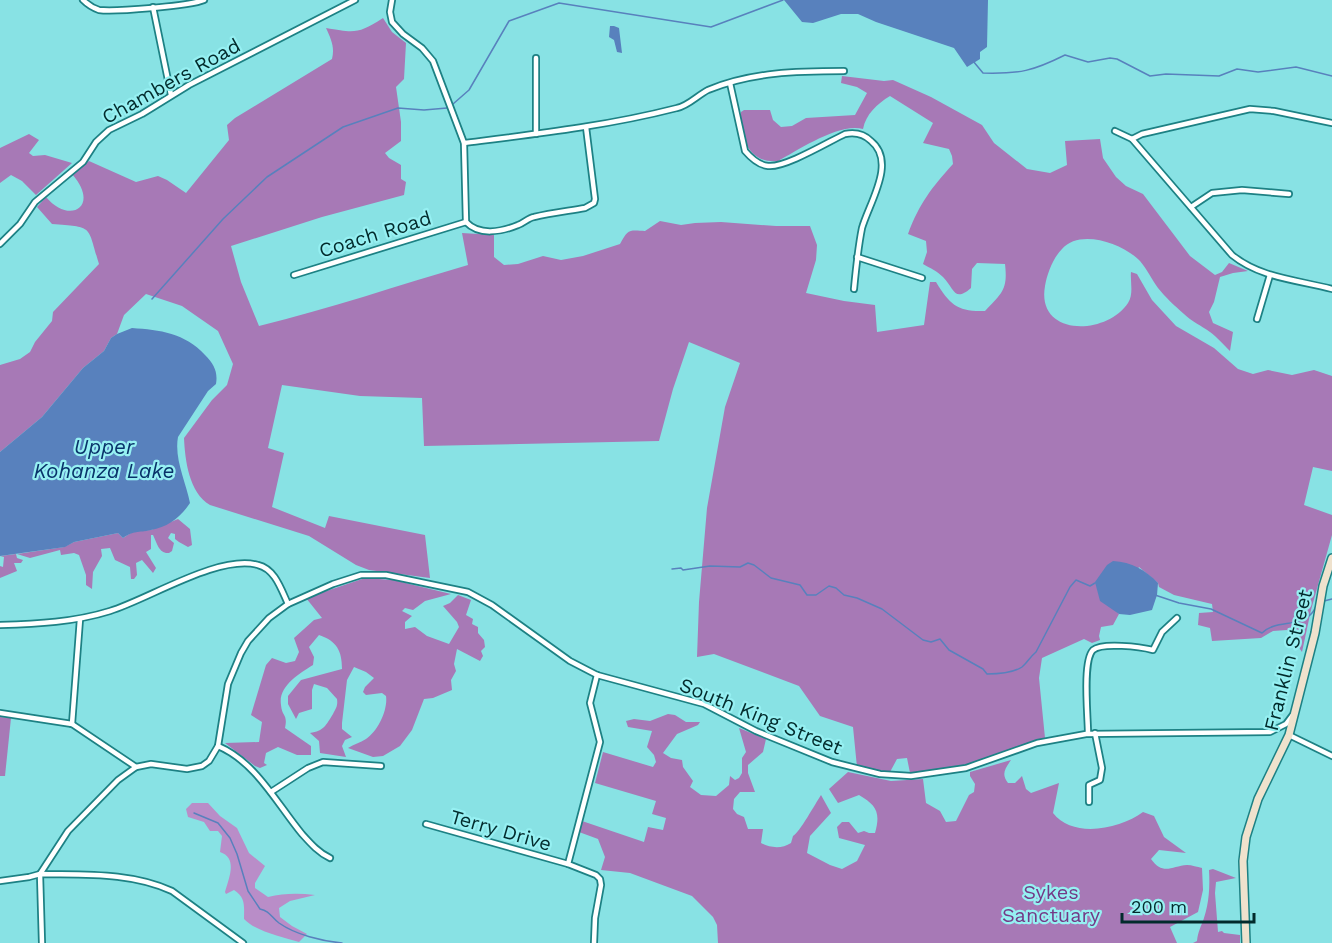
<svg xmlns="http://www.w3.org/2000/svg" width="1332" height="943" viewBox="0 0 1332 943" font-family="'Work Sans',sans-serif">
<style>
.green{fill:#b98dc8}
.forest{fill:#a779b6}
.water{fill:#5881bd}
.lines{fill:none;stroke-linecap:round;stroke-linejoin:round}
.stream{stroke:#5881bd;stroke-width:1.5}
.street-casing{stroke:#1d8184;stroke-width:8}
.secondary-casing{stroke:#1d8184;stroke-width:10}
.street{stroke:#fff;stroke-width:4.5}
.secondary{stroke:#efe2cd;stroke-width:7}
.labels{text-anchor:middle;stroke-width:4.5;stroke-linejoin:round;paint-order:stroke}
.street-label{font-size:20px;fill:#022b2c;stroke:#96f0f2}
.park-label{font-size:20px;fill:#743a86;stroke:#96f0f2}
.water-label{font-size:21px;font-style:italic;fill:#09336a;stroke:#96f0f2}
</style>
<rect width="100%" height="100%" fill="#88e2e4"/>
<path class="green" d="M192 803H208L220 816 237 828 249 853 265 866 255 883V888L268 897C284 893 299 893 315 895L290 901 279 908 280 917 292 926 307 934 299 942C282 937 255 931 244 919 244 906 246 898 234 890L226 894 225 892C229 878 238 858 220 852L222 836 218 831H210L204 822 188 817 186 809Z"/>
<g class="forest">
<path d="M383 18 392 32 406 43 404 79 396 87 401 122V141L385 153 389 158 401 165V179L406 182 404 195 322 217 231 246 241 282 259 326C329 309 399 285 468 265L462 233 494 235V257L504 265 518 264 543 256 561 260 583 256 620 244C628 229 629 230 645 231L660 221 681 225 695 223 721 222 776 226H810L817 245 816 260 806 293 844 301 875 305 877 332 924 325 930 282H936C950 305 958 312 985 311 1002 293 1008 290 1005 264L977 263 972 269 971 288C954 303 954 288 943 277 937 271 930 268 923 264L927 252 926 241 908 234C919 204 932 187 953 164L952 156 949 149 923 143 933 123 890 96C877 104 866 114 863 129 840 122 798 150 778 161 748 164 740 137 741 112L744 110H770L773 120 781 127 792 126 806 118 855 115 867 93 857 87 841 83 842 76 884 81 893 80 931 97 982 125 994 143 1027 169 1050 173 1067 165 1065 141 1100 139 1103 158 1116 177 1126 186 1143 194 1190 256 1215 275 1222 272 1229 263 1248 271 1233 273 1220 277 1214 302 1209 312 1213 323 1233 332 1230 351C1224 345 1217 337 1210 332 1202 326 1191 321 1184 314 1175 306 1165 297 1158 288 1152 280 1147 269 1140 261 1124 244 1080 228 1062 249 1053 258 1047 274 1045 286 1036 337 1106 336 1128 303 1134 293 1130 282 1131 272L1137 274 1152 300 1176 326 1214 348 1238 369 1253 374 1268 370 1292 375 1314 370 1332 376V471L1313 467 1304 505 1332 515V535L1311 610 1302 652 1287 630 1273 631 1261 638 1212 641 1210 628 1198 625 1199 613 1213 612 1212 604 1174 595 1159 587 1158 583 1139 567 1114 609 1119 614 1113 625 1101 627 1099 636 1100 640 1092 643 1084 639 1042 658 1039 678 1045 738 976 763 910 773 907 758 897 759 890 772 857 767 853 727 820 716 799 686 714 654 697 657 699 602 707 508 725 407 740 363 689 342 673 389 659 441 424 446 422 398 360 396 282 385 268 448 284 453 272 507 325 528 329 516 425 535 430 578 369 570 356 565 309 536 210 505C189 493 185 460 184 438L212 400 227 385 233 364 218 331 182 306 146 294 124 315 117 334 111 338 104 351 83 368 42 417 0 452V365L20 359 30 352 35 342 52 321 53 312 99 264C87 226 95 227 52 224L37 207 46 197C69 225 101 207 72 174L89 161 136 182 158 176 167 180 186 193 229 140 227 125 235 118 332 59C335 47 331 39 326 28 355 33 358 34 383 18Z"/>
<path d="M29 134 39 140 29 153 33 156 45 155 72 163 36 195 22 181 11 175 0 183V148Z"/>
<path d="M178 519 190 529 192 545 188 547 179 542 175 539V534L171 533 168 538 174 543 172 551 169 553C159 554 157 543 153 535H151V549L146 552 156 568 153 573 142 560 136 563 137 575 134 579H131L130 567 115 560 110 548 101 549 102 556 93 572 92 589 86 585V575L79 555 74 553 61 555 60 550 30 558 17 554 64 547 74 542 118 533 123 538 134 531 151 530Z"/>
<path d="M16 554 17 558 23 560 21 563H14L17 571 0 578V566L3 567 4 557 0 556Z"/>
<path d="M365 578 393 580 451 594 425 601 413 610 405 608 402 611 412 616 405 622V629L415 627 427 636 449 644 459 627 457 622 443 606 450 603 458 595 471 600 466 615 473 619 472 624 478 627V633L484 640 485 647 481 651 483 656 480 661 457 649 454 664 456 671 451 680 452 690 433 698 424 699 412 730 400 746 383 756 373 757 348 748C354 744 360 743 366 739 378 731 388 710 386 696L382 693 366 695 363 692 365 687 374 678 366 672 354 667 347 680 342 723V729L352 737 345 740 342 746 346 757 320 753 319 741 310 733C324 731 326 725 333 714 336 708 338 706 337 699L327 688 314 684 312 690V709L299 713 296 719 288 704V696L301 680 342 669C342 651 337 641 319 635L309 647 314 657 313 665C299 674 278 686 281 705 282 717 288 714 285 728L311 746V755H297L278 747 266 753 264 763 267 765 260 768 255 766 225 743 259 742 262 722 251 715 266 665 272 658 286 663 295 661 299 652 294 638 314 620 322 618 306 598Z"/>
<path d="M668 714 675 715 686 722H700L698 725 677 734 663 753 671 758 682 760 683 767 693 781 690 787 701 795 716 796 729 785 730 776 735 780 739 778 742 773V758L746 752 739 728 766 739 763 752 748 765V773L755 792H740L734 799 733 809 737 814 744 817 748 829H763L761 843C770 848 782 849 791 843L793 836C800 832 815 804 821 795L831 813 810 836 807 853 830 865 842 869 857 861 865 845 839 838 837 827 842 822H849L858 833 864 831 869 833H875C881 812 876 805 859 795L838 803 829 789 848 772 891 781 923 779 926 803 940 811 946 822 956 821 969 795 974 792 975 784 970 776V772L1011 760C1005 769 1001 774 1008 783H1015L1022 776 1026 789 1031 793 1059 783 1053 813C1073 839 1120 829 1143 812L1154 816 1164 837 1186 853 1159 850 1151 859C1163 876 1172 866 1187 865 1192 865 1197 867 1202 868L1203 890 1198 912 1170 927 1177 943H718L717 925 713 917 692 896 630 873 601 870 605 857 598 839 579 832 582 821 644 842 648 827 663 830 666 818 652 814 656 801 595 783 603 752 653 767 656 762 654 755 647 747 652 731 628 727 626 721 634 719 650 721Z"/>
<path d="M0 717 11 718 5 776H0Z"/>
<path d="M1213 869 1236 878 1216 882 1215 893 1218 932 1222 931 1224 933 1240 935V943H1193L1197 941C1198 931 1201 927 1204 918 1209 903 1210 887 1209 870Z"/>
</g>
<g class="water">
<path d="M784 0H988L987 47 980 52V59L967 67 954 48 876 22 858 14H841L813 23 802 22Z"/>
<path d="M610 26H614L619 28 622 53 617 52 614 40 609 37Z"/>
<path d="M132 328C160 330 185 333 205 355 214 364 218 372 216 384L208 391 178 437C174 459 186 482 190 503 181 517 168 527 151 530 137 533 135 530 123 538L118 533 74 542 65 547 0 556V452L42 417 83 368 104 351 111 338 117 334Z"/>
<path d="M1113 561C1132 562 1145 570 1158 583L1157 595 1152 610 1130 615 1119 614 1100 601 1095 582 1107 565Z"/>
</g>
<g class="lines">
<g class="stream">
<path d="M973 61 983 73C1020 74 1033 71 1065 55L1088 62 1110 58 1117 59 1150 76 1166 74 1219 76 1237 69 1258 72 1296 67 1332 76"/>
<path d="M453 104 469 90 509 21 559 3 711 27 783 0"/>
<path d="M152 299 223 219 267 177 343 127 398 108 424 110 447 108"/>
<path d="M672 569 681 568 683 570 710 566 740 567 748 563 754 565 771 578 800 585 807 595H816L829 586 836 588 844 595 857 598 882 609 923 640 931 642 940 639 949 650 983 669 987 674C997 674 1013 673 1022 667 1027 663 1030 657 1036 652L1070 587 1076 580 1090 586 1095 583"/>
<path d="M1155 595 1179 603 1211 609 1262 633C1276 619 1299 628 1312 613 1314 611 1315 607 1317 605"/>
<path d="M1324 601 1332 599"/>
<path d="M194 813 218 823 230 838 237 854 248 891 260 909C270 911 271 917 279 923 296 935 322 941 342 943"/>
</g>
<g class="street-casing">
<g id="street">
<path d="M83 0C87 4 93 8 99 10 114 12 190 6 204 0"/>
<path d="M392 0 390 12 392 22 403 34 422 48 433 61 464 143 466 222"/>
<path d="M153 7 171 95"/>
<path d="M730 83 745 151C751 158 758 165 768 166 785 168 828 142 845 134 855 132 864 134 871 141 897 162 869 203 862 228 858 248 856 268 854 289"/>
<path d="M1115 131 1132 139 1142 134 1250 109 1274 111 1332 123"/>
<path d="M536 134V58"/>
<path d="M1132 139 1232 255C1260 278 1298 280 1332 289"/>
<path d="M464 143C536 134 607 126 677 108 688 106 698 95 708 90 751 72 798 71 844 71"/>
<path d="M1191 207 1212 193 1242 190 1289 194"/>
<path d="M466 222C479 236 501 232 518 225 524 223 528 218 534 217 551 213 568 211 585 208L594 203 595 199 586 127"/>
<path d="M0 244 20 224 35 202 83 162 96 142 109 130 142 114 189 85 355 0"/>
<path d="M857 257 922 278"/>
<path d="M294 275 466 222"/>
<path d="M1257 319 1270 275"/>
<path d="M0 625C37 624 75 622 110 611 149 599 219 554 258 565 275 569 281 589 288 604"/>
<path d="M0 713 72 724 136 767"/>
<path d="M72 724 80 619"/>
<path d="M1088 733C1088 717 1082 661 1093 650 1102 642 1141 647 1153 650L1162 632 1177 618"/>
<path d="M1289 735 1332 756"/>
<path d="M218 746C256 762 277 804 302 834 311 844 319 853 330 858"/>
<path d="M271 792 308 768 323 762 381 766"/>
<path d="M1089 802V785L1100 780 1102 768 1095 733"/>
<path d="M426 824 568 864"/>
<path d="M0 881 29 877 40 874 68 831 118 780 136 767 151 764 187 769 202 766 209 761 218 746 228 684 241 653 248 641 269 618 288 604 333 584 361 575H386L468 592 492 605 570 661 597 675 704 704 756 731 832 762 880 774 911 776 966 768 1037 743 1086 734 1270 732 1286 724 1292 716"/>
<path d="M42 943 40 874C84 875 131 872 172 891L243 943"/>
<path d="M594 943 595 918 601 885 600 879 596 875 568 864 600 742 590 703 597 675"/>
</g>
</g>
<g class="secondary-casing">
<path id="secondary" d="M1246 943 1243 861 1246 837 1258 799 1289 735 1315 633 1323 586 1332 558"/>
</g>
<use href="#street" class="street"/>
<use href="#secondary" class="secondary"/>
</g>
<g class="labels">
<g class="street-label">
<text transform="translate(171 81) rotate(-29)" y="7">Chambers Road</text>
<text transform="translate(375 234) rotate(-17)" y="7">Coach Road</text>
<text transform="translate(1288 660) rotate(-76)" y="7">Franklin Street</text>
<text transform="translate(761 716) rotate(22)" y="7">South King Street</text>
<text transform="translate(501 830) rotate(16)" y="7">Terry Drive</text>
</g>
<g class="park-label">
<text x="1051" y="899">Sykes<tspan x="1051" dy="23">Sanctuary</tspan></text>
</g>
<g class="water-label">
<text x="104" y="454">Upper<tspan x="104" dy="24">Kohanza Lake</tspan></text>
</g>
</g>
<path d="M1122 913v9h132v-9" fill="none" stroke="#022b2c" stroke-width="3"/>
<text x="1131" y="913" font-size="18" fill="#022b2c" stroke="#96f0f2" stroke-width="4.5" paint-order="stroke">200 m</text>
</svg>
